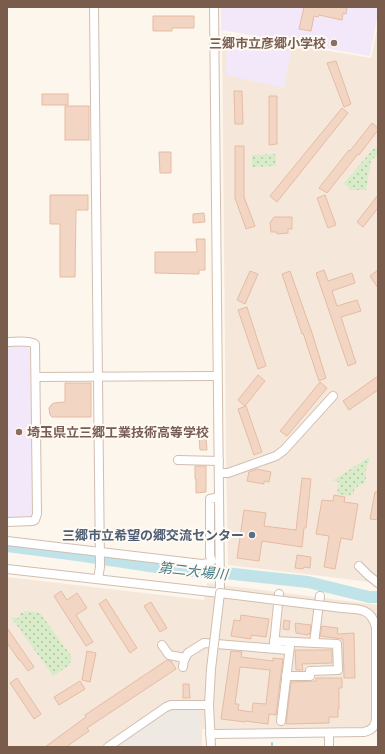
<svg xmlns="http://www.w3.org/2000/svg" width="385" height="754" viewBox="0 0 385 754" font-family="Ubuntu,'Noto Sans JP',sans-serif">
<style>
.residential{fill:#f5e8da}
.industrial{fill:#efe9e4}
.education{fill:#f3e8fa}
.park{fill:url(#park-dots)}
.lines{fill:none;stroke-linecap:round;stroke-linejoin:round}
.stream{stroke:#a5d3da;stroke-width:2}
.river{stroke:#bfe3e8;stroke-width:12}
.building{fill:#f3d5c3;stroke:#e6bba3;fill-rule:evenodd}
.minor-casing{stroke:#d1beb0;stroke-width:10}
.minor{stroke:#fff;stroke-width:8}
.minor-bridge-casing{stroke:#d1beb0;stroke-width:10;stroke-linecap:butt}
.minor-bridge{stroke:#fff;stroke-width:8}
.education-dot{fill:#8d6e63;stroke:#fffaf3;stroke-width:1.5}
.service-dot{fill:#5c6f8a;stroke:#fffaf3;stroke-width:1.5}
.labels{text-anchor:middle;stroke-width:4;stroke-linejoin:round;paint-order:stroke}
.education-label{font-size:13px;font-weight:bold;fill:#785e54;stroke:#fffaf3;text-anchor:end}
.service-label{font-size:13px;font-weight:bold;fill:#4e5e75;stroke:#fffaf3;text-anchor:end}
.water-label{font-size:14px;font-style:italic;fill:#437c86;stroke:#fffaf3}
</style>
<defs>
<pattern id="park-dots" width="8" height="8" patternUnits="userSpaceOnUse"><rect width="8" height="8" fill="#d8ecc9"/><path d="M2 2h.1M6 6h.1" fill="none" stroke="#b4c2a5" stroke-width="1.8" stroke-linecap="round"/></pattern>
</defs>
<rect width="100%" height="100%" fill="#fdf6ec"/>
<g class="residential">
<path d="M378 24V587L369 582 322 576 228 565 226 462 222 33 371 58Z"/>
<path d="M7 577 204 600 207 583 378 605V727L202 729V747H7Z"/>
</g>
<path class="industrial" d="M199 708 200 747H113L170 709Z"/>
<g class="education">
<path d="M221 7H378V13L370 56 221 30Z"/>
<path d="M227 39 291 52 284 88 226 75Z"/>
<path d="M7 346H27L30 350 32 514 29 518H7Z"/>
</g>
<g class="park">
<path d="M374 148H376L378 149V155L371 160 366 190H351L344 183Z"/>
<path d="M276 154V166L252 167V155Z"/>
<path d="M369 457V461L365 472C367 476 366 480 364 484L358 485V487L354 489V494L351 493 350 496 337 494 339 482 332 481Z"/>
<path d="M25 611 40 613 72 657 69 665 53 676 11 617 19 618 20 613H24Z"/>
</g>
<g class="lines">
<path class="stream" d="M272 743V747"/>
<path class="river" d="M7 546 77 555 163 568 234 574 308 582 369 597H378"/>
</g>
<g class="building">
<path d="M304 7H342L347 8 346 14 343 13 342 20 319 15 318 17 314 16 311 31 299 29Z"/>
<path d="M153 16H194V28H172V31H153Z"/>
<path d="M336 61 351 104 344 107 327 63Z"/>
<path d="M234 91H242L243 124H235Z"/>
<rect x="42" y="94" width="26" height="11"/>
<path d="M269 96H277V144L269 145Z"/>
<rect x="65" y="106" width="24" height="34"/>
<path d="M342 108 348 113 277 202 270 196Z"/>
<path d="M372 123 378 128V130L359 155 358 154 327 193 319 188 349 150 350 151Z"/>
<path d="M235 146H244V197L255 226 246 229 235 198Z"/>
<path d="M159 152H171V173H160Z"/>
<path d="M50 195H88V210H76L75 277H60V224H50Z"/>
<path d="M325 195 336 225 328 228 317 198Z"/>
<path d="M378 195V208L363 227 357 222Z"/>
<path d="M204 213 205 222 193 223V214Z"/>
<path d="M274 217H292V229H288V233L277 234V232H271L270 223Z"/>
<path d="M196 239H205V270H199V274L155 273V252H197Z"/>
<path d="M324 270 328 281 352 273 355 283 332 291 337 306 357 300 361 311 341 317 356 363 348 366 316 273Z"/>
<path d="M378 270V288L370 276Z"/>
<path d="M250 271 258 274 245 304 237 300Z"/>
<path d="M290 271 312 333 326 378 319 381 303 333 302 334 282 274Z"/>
<path d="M247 307 266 366 258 369 238 310Z"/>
<path d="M258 375 265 381 245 406 238 400Z"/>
<path d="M378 376V390L349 410 343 401Z"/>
<path d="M320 382 327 388 287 436 280 431Z"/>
<path d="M65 383H91V417H52L50 415 49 408 52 404 54 403 65 402Z"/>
<path d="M246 406 262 452 254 455 238 409Z"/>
<path d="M208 432V438H206L207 450H200L199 438H198V433Z"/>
<path d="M195 466H206V492L196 493V479H195Z"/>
<path d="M257 469 271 472 269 482 264 481V484L247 481 249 472Z"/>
<path d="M302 478 311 479 306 528H304L302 547 262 541 259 561 237 558 244 510 266 513 264 526 296 530Z"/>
<path d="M375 492H378V520L370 519Z"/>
<path d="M334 495 345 497 344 502 358 504 352 540 341 538 335 569 324 567 329 536 316 534 322 500 333 501Z"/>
<path d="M297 555 311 557 310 568 304 567 303 569 295 568Z"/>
<path d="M61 591 67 600 77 593 87 608 76 615 93 642 86 646 54 596Z"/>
<path d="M106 599 137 648 130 653 99 604Z"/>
<path d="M151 602 167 628 160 632 144 606Z"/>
<path d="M241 615 269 619 266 637 251 635V639L231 636 234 620 240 621Z"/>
<path d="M284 620 290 621 289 630 283 629Z"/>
<path d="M295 623 311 625 310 634H308V635L296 633Z"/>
<path d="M322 626 338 628 337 634 354 633 355 678H344L343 639 320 636Z"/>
<path d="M7 628 34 667 28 671 20 660H19L7 643Z"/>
<path d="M295 650H332V663L302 664 303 670H296Z"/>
<path d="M87 651 96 653 90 682 82 680Z"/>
<path d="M231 651 242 652 241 657 273 661V658L283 659 276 715 269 714 268 724 245 721V722L221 719ZM240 667 270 670 266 704 253 703 252 712 238 710 239 704H235Z"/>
<path d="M167 660 171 661 176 669 87 728 89 731 66 747H45L86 717 85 715Z"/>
<path d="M17 678 41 714 34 719 10 683Z"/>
<path d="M316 678H342V688H339V709H338V717H329V723L286 724 291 682 316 681Z"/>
<path d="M80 681 85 689 59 705 54 697Z"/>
<path d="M183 684H189L190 698H183Z"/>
</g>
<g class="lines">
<g class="minor-casing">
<g id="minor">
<path d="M94 7 100 567 98 579"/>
<path d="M7 342C16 342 28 340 35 344L37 514 35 520 33 521 7 522"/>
<path d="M36 377 217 376"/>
<path d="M178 460 219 461"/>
<path d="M219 473H228L276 456 284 450 333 396"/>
<path d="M7 541 202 564 208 563 212 561 210 556V499L219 497"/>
<path d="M359 566 368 575 378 583"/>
<path d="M7 569 220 593 214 7"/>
<path d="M274 641 337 644 338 670 310 671V676H286"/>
<path d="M314 643 320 596"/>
<path d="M162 645 169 655 185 658"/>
<path d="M274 645 279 594"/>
<path d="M183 667 184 660 188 653 204 643 289 650"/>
<path d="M281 721 290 646"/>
<path d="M329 733V747"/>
<path d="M210 734 364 732C372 730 375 727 376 719V627C371 608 359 609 342 608"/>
<path d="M108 747 166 707 171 705H209"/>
<path d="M211 747 209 705 211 669"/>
</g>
</g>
<use href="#minor" class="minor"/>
<g class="minor-bridge-casing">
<path id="minor-bridge" d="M211 669 220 593 342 608"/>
</g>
<use href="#minor-bridge" class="minor-bridge"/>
</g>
<g class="education-dot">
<circle cx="334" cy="43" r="4"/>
<circle cx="19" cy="432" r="4"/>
</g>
<circle class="service-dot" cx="252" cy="535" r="4"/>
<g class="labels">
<g class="education-label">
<text x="326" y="48">三郷市立彦郷小学校</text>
<text x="27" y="437" text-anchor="start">埼玉県立三郷工業技術高等学校</text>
</g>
<g class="service-label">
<text x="244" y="540">三郷市立希望の郷交流センター</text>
</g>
<g class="water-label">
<text transform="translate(193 571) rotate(6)" y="5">第二大場川</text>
</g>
</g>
<rect width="385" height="754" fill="none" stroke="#7a5c4d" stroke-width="16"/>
</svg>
